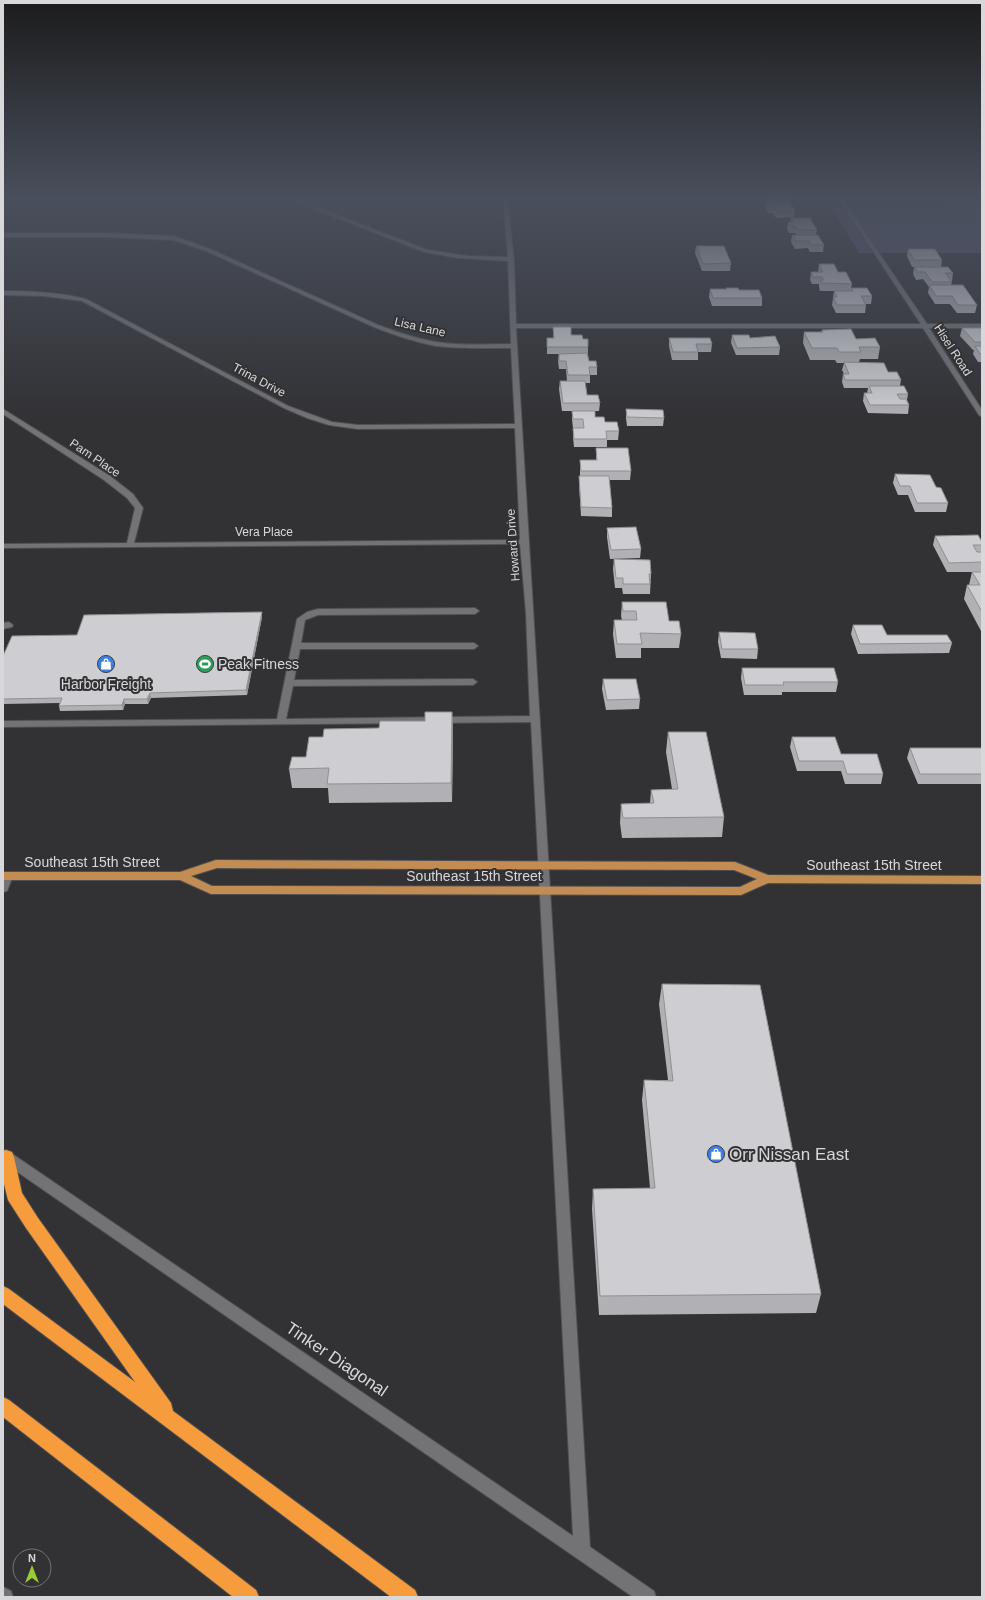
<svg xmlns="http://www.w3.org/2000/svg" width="985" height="1600" viewBox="0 0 985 1600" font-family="Arial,sans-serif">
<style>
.green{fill:#52536f}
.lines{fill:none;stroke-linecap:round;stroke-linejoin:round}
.minor-casing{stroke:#4f4f51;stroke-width:2}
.major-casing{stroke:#4f4f51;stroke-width:2}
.highway-casing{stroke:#4f4f51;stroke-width:2}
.minor{fill:#737376;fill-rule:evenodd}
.major{fill:#c28c53;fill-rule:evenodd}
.highway{fill:#f79c3c;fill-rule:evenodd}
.wall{fill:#b1b1b5}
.shaded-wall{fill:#909093}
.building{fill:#ceced2;stroke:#909093}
.labels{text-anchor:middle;stroke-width:4;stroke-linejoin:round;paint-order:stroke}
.far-street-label{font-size:12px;fill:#d8d8da;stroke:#323235}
.poi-label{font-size:14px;fill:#d8d8da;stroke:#323235;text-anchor:start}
.street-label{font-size:14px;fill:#d8d8da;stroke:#323235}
.near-poi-label{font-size:17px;fill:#d8d8da;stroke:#323235;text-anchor:start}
.near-street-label{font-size:17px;fill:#d8d8da;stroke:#323235}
</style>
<rect width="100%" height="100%" fill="#323235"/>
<path class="green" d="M938 197H982V253H859L832 208H946Z"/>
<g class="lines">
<g class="minor-casing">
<g id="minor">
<path d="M284 197H290L428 250 468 256 508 257 503 197H507L514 259 516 324H921L837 197H841L927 324H982V328H929L982 410V417L979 415 923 328H516L590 1547 654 1591 656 1597H633L3 1162V1150L8 1151 573 1536 531 722 3 727V721L277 719 297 619 307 612 318 609 475 608 479 611 475 614 318 615 305 620 301 643H474L478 646 474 649H300L294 680 473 679 477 682 473 685 293 686 286 719 530 716 526 613 520 544 3 548V544L127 543 135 508 127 498 104 480 3 414V409L110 476 133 494 143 508 134 543 520 540 515 428 358 429 329 425 307 418 284 408 82 301 44 296 3 295V291C31 291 59 292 86 299L288 406 332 422 358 425 515 424 511 348C486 348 461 349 436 346 415 342 394 335 374 327L206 251 173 240 104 237H3V233H104L174 236 210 249 378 325C397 332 417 339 437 342 461 346 486 344 511 344L508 261 458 258 424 252Z"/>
<path d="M9 622 13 625 12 627 3 629V623Z"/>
<path d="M8 872 12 873 13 876 7 891 3 892V875Z"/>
<path d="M3 1587 11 1591 13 1597H3Z"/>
</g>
</g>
<g class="major-casing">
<path id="major" d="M216 860 735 862 768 875 982 876V884L768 883 741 895 211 894 180 880H3V872H180ZM217 868 734 870 757 879 740 887 212 886 191 876Z"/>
</g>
<g class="highway-casing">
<g id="highway">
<path d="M6 1150 12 1152 14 1157 22 1193 38 1218 171 1403 173 1411 415 1590 418 1597H391L3 1304V1286L9 1289 135 1382 26 1228 8 1200 3 1180V1151Z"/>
<path d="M3 1397 9 1400 256 1590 259 1597H233L3 1417Z"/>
</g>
</g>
<use href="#minor" class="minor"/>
<use href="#major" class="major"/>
<use href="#highway" class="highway"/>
</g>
<g class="wall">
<path d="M768 198 795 210 794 217 776 218 773 213H768L766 210 767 204H768Z"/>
<path d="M791 218 817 230 816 235 824 245 823 252H810L808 248 795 249 791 242 792 235H796L795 233H789L787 229 788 222H791Z"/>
<path d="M696 246 731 263 730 271H702L695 253Z"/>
<path d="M908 249 942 260 941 267 953 273 952 281H951L952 282 951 285 977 305 975 313H957L950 304H935L928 293 929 287 923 279 916 280 913 274 914 267H915H912L907 256Z"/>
<path d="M819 264 838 272 852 284 851 288 872 296 871 304H865L866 305 865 313H836L832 305 834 291H820L819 287V284H812L810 280 811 272H818Z"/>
<path d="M726 288 739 290 762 298V306H712L709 297 710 289H726Z"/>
<path d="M553 327 583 339 588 347V355L589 361 597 367V375H590V383H585L587 395 600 403 599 411H595V417L605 422 619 431 618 440H607V447H574L573 437V428H583H573L572 419V411H562L559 389 560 381H567L566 369H559L558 361 559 354H547V338H553Z"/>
<path d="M962 328H982V362H978L973 354 974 350H973L960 336Z"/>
<path d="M822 330 856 339 880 347 878 359H860L859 362 888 372 901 380 900 386 908 394 907 400 909 405 908 414 868 413 863 401 864 393H867L868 388H844L842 382 843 374H844L842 370 844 363H837L835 360H810L803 343 804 332H821Z"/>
<path d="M732 335 750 338 780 347 779 355H736L731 343Z"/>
<path d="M669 338 712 344 711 352H698V360H672L669 346Z"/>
<path d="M626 409 664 418 663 426H627L626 418Z"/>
<path d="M596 448 631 471 630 480H609L612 508V517L581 516 579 484V476H580V460H596Z"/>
<path d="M895 474 936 487 948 503 946 512H915L908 495H898L893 483Z"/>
<path d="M607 528 641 549 640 558 610 559 607 537Z"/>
<path d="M935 536 982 542V572H947L933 545Z"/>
<path d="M614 559 651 574 650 594H623L622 588H615L613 569Z"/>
<path d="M972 572H982V631H981L964 599 967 585H969Z"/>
<path d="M622 602 669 621 681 634 679 648H641V658H616L613 634 614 620H622L621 616Z"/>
<path d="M262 617 247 695 151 698 148 704H125L123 710 60 711 59 706 60 703 3 704V656L77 635Z"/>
<path d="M853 625 887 635 952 643 949 653 858 654 851 634Z"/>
<path d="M719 632 758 649 757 659 721 658 718 642Z"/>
<path d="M742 668 838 682 836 692H782V695H744L741 678Z"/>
<path d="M603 679 640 699 639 709 606 710 602 689Z"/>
<path d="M452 712 453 731 452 802 329 803 328 788H292L289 769 306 757 323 737 425 721Z"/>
<path d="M668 732 724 817 722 837 622 838 620 823 621 804 650 803 651 790 672 789 666 752Z"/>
<path d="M792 737 841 754 883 774 881 784H845L841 771H797L790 747Z"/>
<path d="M910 748H982V784H918L907 758Z"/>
<path d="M662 984 821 1294 816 1313 599 1315 592 1209 593 1189 650 1188 642 1100 644 1080H668L659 1004Z"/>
</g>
<g class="shaded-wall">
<path d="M262 612V617L247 695 246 690Z"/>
<path d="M150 693 151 698 148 704 147 699Z"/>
<path d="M124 699 125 704 123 710 122 705Z"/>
<path d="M452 712 453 731 452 802 451 783Z"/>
</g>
<g class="building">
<path d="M768 198H787L795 210 777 211 774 206 768 207 767 204H772Z"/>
<path d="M791 218H810L817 230H798L795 226H790L788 222H794Z"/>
<path d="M792 235H818L824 245H811L809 241H796Z"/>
<path d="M696 246H724L731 263 703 264Z"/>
<path d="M908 249H935L942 260H914Z"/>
<path d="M819 264H834L838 272H846L852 284 822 283 820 280H824L822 277H813L811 272H823Z"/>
<path d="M914 267H948L953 273H945L952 282H932L925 272H918Z"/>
<path d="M929 285H963L977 305H958L952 296H936Z"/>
<path d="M726 288H738L739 290H759L762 298H713L710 289H727Z"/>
<path d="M851 288H867L872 296H861L866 305H837L833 297H837L834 291H853Z"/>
<path d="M553 327H571V335H582L583 339H588V347H547V338H554Z"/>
<path d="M962 328H982V342H975Z"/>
<path d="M851 329 856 339 875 338 880 347H859L861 352H839L837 348H812L804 332H823L822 330Z"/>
<path d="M732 335H749L750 338 775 336 780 347 737 348Z"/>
<path d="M669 338H710L712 344H696L698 352H673Z"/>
<path d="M975 346H982V354H980Z"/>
<path d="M587 353 589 361H596L597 367H589L590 375H568L566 361H559V354Z"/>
<path d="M844 362 884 363 888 372H897L901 380H845L843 374H849Z"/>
<path d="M560 381H585L587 395H598L600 403H563Z"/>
<path d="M869 386H904L908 394H897L900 399H906L909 405H870L864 393H872Z"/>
<path d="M626 409 663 410 664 418 627 417Z"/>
<path d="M572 411H595V417H604L605 422H617L619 431H606L607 439H574L573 428H584L583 419H573Z"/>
<path d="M596 448H628L631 471H581L580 460H597Z"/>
<path d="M895 474 930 475 936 487 941 488 948 503H917L910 486H900Z"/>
<path d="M579 476H609L612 508 581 507Z"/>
<path d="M636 527 641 549 611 550 607 528Z"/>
<path d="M978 535 982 542V545H973L977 552H982V562L949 563 935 536Z"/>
<path d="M614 559 650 560 651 574H649L650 584H623V578H616Z"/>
<path d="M972 572H982V612L967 585H980Z"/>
<path d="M622 602H666L669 621H679L681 634 640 633 642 644H617L614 620H637L636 611H623Z"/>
<path d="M262 612 246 690 150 693 147 699H124L122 705 59 706 62 698 3 699V656L12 636 77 635 84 615Z"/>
<path d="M853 625H882L887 635H947L952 643 860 644Z"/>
<path d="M719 632 755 633 758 649H722Z"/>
<path d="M742 668H834L838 682H783L784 685H745Z"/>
<path d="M603 679H636L640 699 607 700Z"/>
<path d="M425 712H452L451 783 327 784 329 768 289 769 292 757H306L309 737H323L324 729 379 728 380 721H425Z"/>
<path d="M668 732H706L724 817 623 818 621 804 654 803 651 790 678 789Z"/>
<path d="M792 737H835L841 754H877L883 774H847L843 761H799Z"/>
<path d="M910 748H982V774H920Z"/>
<path d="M662 984 760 985 821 1294 600 1296 593 1189 655 1188 644 1080 673 1081Z"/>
</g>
<linearGradient id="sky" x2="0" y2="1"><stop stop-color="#1c1c1d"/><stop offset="0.47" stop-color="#494f5c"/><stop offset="1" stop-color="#494f5c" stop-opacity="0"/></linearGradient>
<rect width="985" height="421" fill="url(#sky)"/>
<defs>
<g id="shop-disc" transform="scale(0.9)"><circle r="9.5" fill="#3f7fe0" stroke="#323235"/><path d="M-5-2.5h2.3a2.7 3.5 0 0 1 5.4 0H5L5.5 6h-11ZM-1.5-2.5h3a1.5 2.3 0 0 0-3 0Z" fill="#fff"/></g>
<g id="stadium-disc" transform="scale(0.9)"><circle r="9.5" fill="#2e9e5b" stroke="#323235"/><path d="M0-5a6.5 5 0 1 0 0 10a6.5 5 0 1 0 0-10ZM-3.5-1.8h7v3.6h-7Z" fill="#fff"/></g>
</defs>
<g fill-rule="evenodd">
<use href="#shop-disc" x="106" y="664"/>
<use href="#stadium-disc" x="205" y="664"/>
<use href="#shop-disc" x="716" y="1154"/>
</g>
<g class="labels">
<g class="far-street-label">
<text transform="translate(420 327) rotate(13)" y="4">Lisa Lane</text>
<text transform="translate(953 350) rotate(57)" y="4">Hisel Road</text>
<text transform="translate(259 380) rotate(28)" y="4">Trina Drive</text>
<text transform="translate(95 458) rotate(34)" y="4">Pam Place</text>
<text x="264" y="536">Vera Place</text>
<text transform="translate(513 545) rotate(-94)" y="4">Howard Drive</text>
</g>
<g class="poi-label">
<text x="218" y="669">Peak Fitness</text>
<text x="106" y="689" text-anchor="middle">Harbor Freight</text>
</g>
<g class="street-label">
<text x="92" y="867">Southeast 15th Street</text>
<text x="874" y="870">Southeast 15th Street</text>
<text x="474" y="881">Southeast 15th Street</text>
</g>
<g class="near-poi-label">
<text x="729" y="1160">Orr Nissan East</text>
</g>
<g class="near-street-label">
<text transform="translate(337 1359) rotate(34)" y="6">Tinker Diagonal</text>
</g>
</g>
<rect width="985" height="1600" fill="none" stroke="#d8d8da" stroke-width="8"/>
<g transform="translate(32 1568)"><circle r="19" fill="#323235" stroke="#747477"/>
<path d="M0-3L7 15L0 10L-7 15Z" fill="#9bcb33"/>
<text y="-6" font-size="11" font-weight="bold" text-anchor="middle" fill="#d8d8da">N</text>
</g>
</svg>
